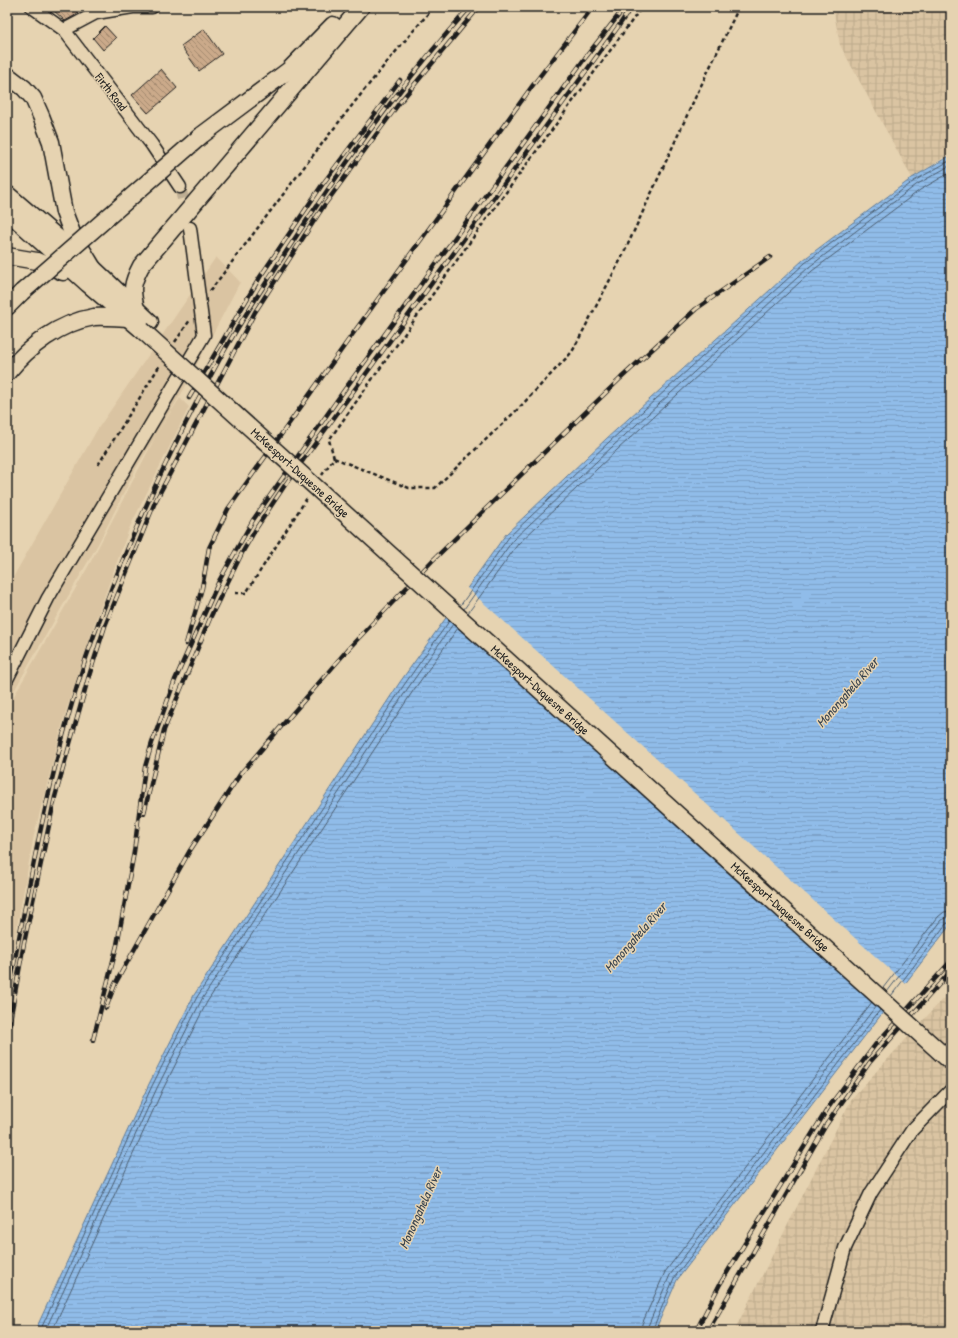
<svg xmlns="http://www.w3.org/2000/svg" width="958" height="1338" viewBox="0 0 958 1338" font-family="'Patrick Hand',sans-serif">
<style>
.built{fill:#dac4a2}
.industrial{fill:url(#industrial-grid)}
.water{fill:url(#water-rules);stroke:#627c97}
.pier{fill:#e6d3b1}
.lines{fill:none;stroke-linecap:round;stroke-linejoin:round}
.shore{stroke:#4a5c6e;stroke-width:1}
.building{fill:url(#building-back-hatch);stroke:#1c1c1c}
.minor-tunnel{stroke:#beae93;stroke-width:12;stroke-dasharray:12 6;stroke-linecap:butt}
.minor-casing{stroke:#1c1c1c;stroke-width:15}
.major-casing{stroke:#1c1c1c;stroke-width:19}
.path{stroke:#1c1c1c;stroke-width:2.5;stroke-dasharray:4 3;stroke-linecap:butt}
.minor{stroke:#e6d3b1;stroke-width:12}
.major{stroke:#e6d3b1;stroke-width:16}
.rail-casing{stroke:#1c1c1c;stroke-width:4.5}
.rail{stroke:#e6d3b1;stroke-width:3;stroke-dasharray:9;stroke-linecap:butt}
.major-bridge-casing{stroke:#1c1c1c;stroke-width:19;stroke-linecap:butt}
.major-bridge{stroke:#e6d3b1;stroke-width:16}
.labels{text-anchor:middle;stroke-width:3;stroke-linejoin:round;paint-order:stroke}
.street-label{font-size:12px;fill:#1c1c1c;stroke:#e6d3b1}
.water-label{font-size:13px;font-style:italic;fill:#39444f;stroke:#e6d3b1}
</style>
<defs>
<pattern id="industrial-grid" width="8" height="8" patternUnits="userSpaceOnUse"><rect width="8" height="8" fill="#dac4a2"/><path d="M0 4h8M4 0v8" fill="none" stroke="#baa88b"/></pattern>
<pattern id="water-rules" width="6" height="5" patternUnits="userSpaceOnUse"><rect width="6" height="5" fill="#90bce9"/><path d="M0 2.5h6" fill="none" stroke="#7ca1c7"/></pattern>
<pattern id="building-back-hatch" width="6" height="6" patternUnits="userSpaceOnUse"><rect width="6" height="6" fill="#cbaa8a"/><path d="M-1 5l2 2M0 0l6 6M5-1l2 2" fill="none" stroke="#a48a70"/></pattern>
</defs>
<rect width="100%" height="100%" fill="#e6d3b1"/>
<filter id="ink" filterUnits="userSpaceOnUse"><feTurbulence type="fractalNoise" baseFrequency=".025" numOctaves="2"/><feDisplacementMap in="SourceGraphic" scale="8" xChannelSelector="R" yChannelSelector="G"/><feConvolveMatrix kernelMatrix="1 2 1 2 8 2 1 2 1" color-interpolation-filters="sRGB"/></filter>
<g filter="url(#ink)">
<path class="built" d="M216 257 240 282 183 391 156 435 180 398 189 407 129 529 96 619 65 714 34 835 7 980V708L89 565 156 436 137 467 98 544 7 703V588L97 430Z"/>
<g class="industrial">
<path d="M833 7H951V153L912 178 840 45Z"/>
<path d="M951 990V1331H734L852 1098Z"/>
</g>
<path class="water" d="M951 155V924L677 1280 655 1331H35L149 1084 194 995 400 682 506 534 606 439 803 260 912 178Z"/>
<path class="pier" d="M466 587 907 985 886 1012 445 616Z"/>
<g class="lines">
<g class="shore">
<path d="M460 606 509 537 609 442 805 263 914 181 951 160"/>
<path d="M464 609 513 540 613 446 809 267 916 185 951 165"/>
<path d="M468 613 518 544 617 450 812 271 920 190 951 172"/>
<path d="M883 988 938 917 944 912 951 911"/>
<path d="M887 992 942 920 946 918 951 917"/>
<path d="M891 996 946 924 951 922"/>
<path d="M40 1331 152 1086 197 997 404 685 450 620"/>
<path d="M45 1331 157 1088 202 999 408 688 453 624"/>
<path d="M52 1331 162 1091 207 1002 413 691 458 628"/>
<path d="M641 1331 642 1324 665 1272 872 1002"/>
<path d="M647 1331 648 1326 670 1275 876 1006"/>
<path d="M652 1331 674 1278 880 1010"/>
</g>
</g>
<g class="building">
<path d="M50 7H84L74 16 65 21Z"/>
<path d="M105 26 116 38 103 50 93 38Z"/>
<path d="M204 29 222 54 199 71 181 46Z"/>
<path d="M161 69 177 88 148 113 132 95Z"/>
</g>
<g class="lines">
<path class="minor-tunnel" d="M180 187 188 219"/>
<g class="minor-casing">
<g id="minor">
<path d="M32 7 64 30 152 145 180 187"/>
<path d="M64 30 96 13 133 7H152"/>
<path d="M7 679 48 598 204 335 190 228"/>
<path d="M822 1331 845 1248 871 1193 912 1130 951 1090"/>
</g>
</g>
<g class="major-casing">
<g id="major">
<path d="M7 75 24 88 33 98 41 116 51 142 64 212 72 233 93 268"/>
<path d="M202 135 289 70 333 25"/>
<path d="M7 194 93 268 150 322"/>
<path d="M7 211 88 284 142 330"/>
<path d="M7 256 37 261 63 272"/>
<path d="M7 307 22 292"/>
<path d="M136 309C131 289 132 283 141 266L361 7"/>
<path d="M7 373C29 346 59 323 94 317 105 316 118 318 129 318"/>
</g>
</g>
<g class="path">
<path d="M210 291C283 195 354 98 434 7"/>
<path d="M175 342 190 320"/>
<path d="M334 458 329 440 477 232 642 7"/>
<path d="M98 465 160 365"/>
<path d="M322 475 334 458 409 488H435L519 408 572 352 623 255 695 98 739 7"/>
<path d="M235 593H246L307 498"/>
</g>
<use href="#minor" class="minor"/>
<use href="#major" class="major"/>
<g class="rail-casing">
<g id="rail">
<path d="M189 398 260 277 322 185 400 80"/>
<path d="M186 644 202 588 209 548 228 509 357 328 533 85 593 7"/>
<path d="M144 813 164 730 211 616 242 553 257 527 285 485 360 382 618 27 628 12"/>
<path d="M7 1001C29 886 49 770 86 658 122 552 169 450 223 353 249 307 278 264 307 220 357 146 410 73 470 7"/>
<path d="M106 1008 115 984 189 852 241 773 350 647 432 561 621 378 696 309 770 257"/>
<path d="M7 1037 24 943 55 797 88 679 105 626 155 502 255 312 323 207 400 102 479 7"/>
<path d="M93 1040 117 945 134 852 145 767 152 743 175 680 219 581 253 520 345 389 585 58 625 7"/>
<path d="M696 1331 720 1284 828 1108 875 1045 951 961"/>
<path d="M708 1331 826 1125 870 1062 951 971"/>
</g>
</g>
<use href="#rail" class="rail"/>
<g class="major-bridge-casing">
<g id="major-bridge">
<path d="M22 292 202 135"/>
<path d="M142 330 951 1062"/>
</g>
</g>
<use href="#major-bridge" class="major-bridge"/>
</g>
</g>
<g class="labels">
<g class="street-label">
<text transform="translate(111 92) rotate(52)" y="4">Firth Road</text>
<text transform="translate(300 473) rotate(42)" y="4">McKeesport-Duquesne Bridge</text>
<text transform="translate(540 690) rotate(42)" y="4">McKeesport-Duquesne Bridge</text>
<text transform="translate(780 907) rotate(42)" y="4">McKeesport-Duquesne Bridge</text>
</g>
<g class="water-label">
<text transform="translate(847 692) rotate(-49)" y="5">Monongahela River</text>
<text transform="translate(635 937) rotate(-49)" y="5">Monongahela River</text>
<text transform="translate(420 1208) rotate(-66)" y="5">Monongahela River</text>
</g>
</g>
<rect width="958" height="1338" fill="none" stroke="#e6d3b1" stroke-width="24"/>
<rect x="12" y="12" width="934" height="1314" fill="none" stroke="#1c1c1c" stroke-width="1.5" filter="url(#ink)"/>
</svg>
